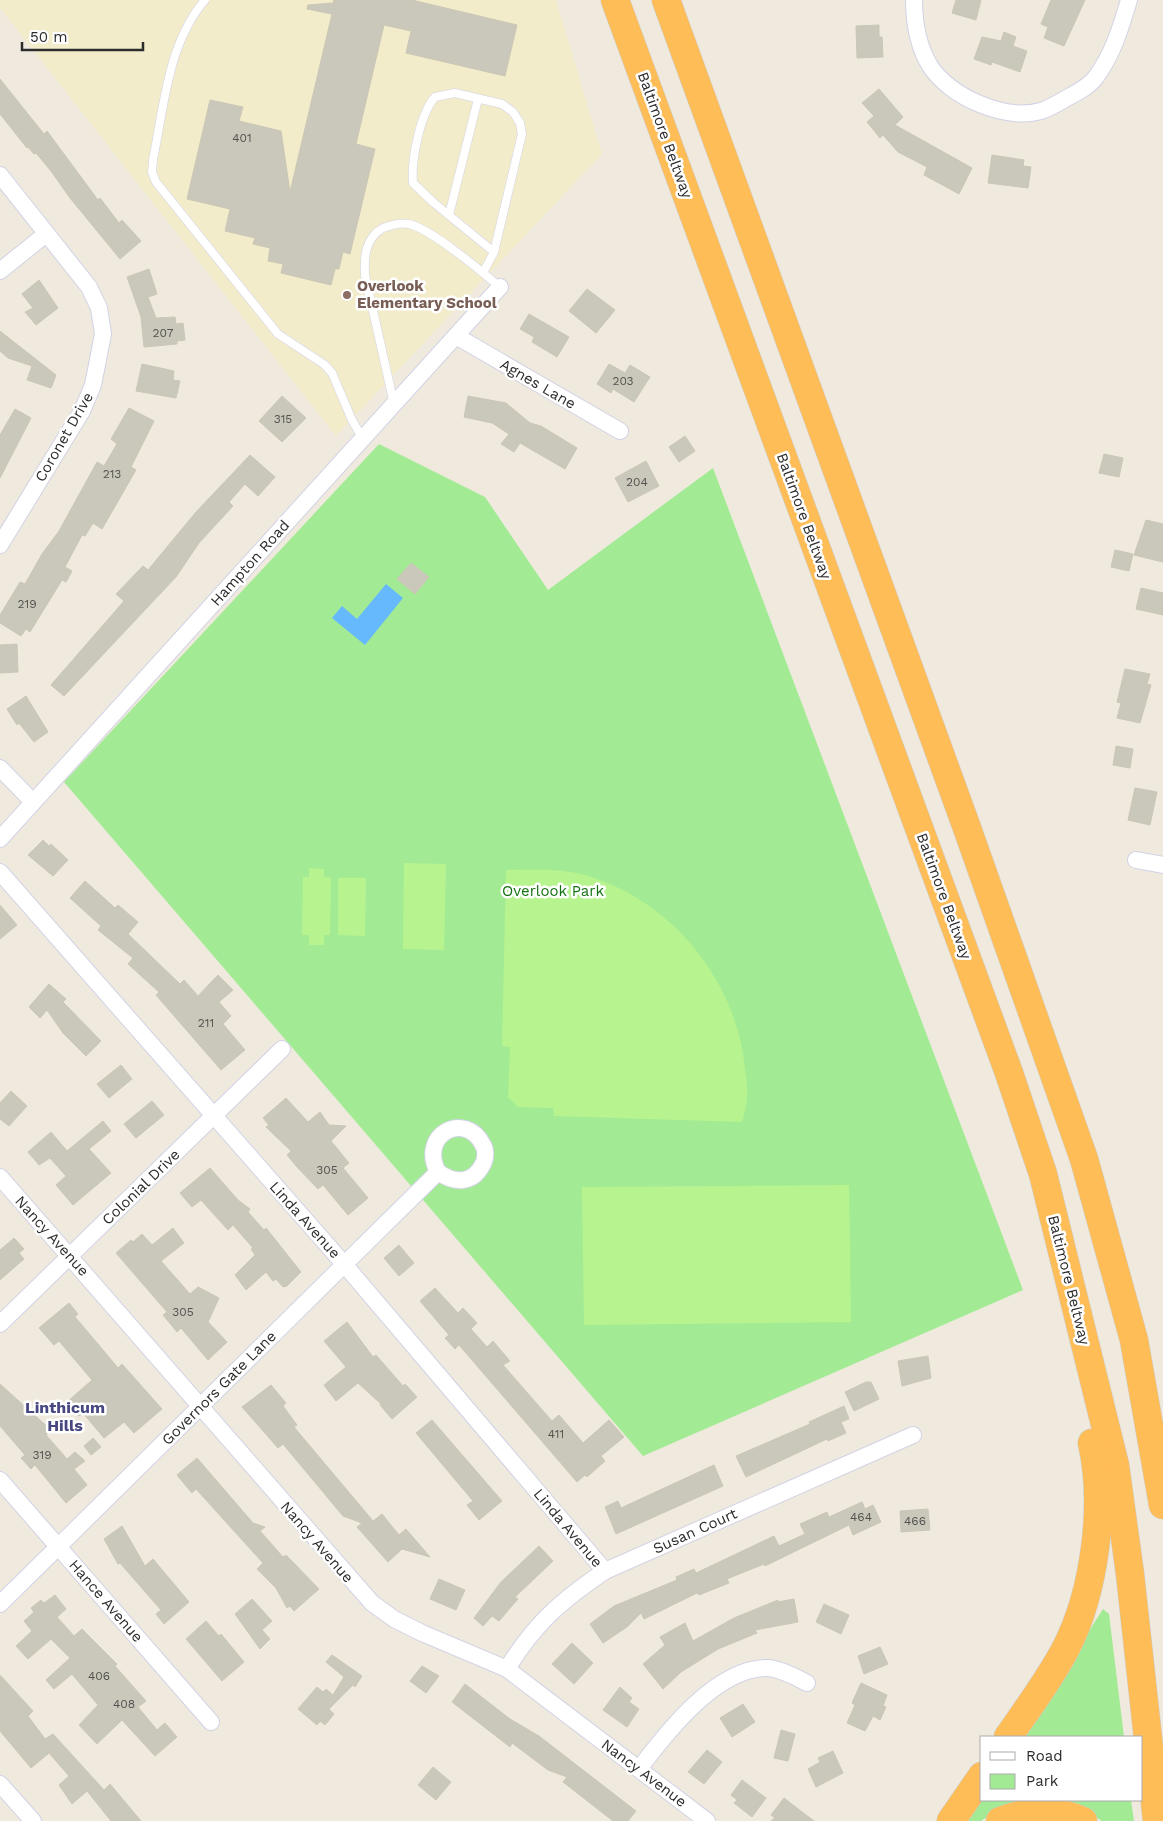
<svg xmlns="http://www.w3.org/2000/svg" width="1163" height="1821" viewBox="0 0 1163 1821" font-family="'Work Sans',sans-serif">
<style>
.education{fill:#f2eccb}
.green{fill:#a2eb94}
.pitch{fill:#b7f38e}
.water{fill:#65b9fc}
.building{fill:#cac8bb;stroke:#cbc7b6}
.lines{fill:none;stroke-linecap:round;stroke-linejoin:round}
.lane-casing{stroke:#d2d2e6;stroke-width:9}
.street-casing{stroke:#d2d2e6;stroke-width:18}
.highway-casing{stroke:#ccc;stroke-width:29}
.lane{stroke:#fff;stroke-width:8}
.street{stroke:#fff;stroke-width:16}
.highway{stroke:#ffbd58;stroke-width:28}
.education-dot{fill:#8d6e63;stroke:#fff;stroke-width:2}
.labels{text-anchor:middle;stroke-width:5;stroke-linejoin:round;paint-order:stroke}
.number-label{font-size:12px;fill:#545350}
.street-label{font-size:15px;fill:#2c2c2c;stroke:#fff}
.education-label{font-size:15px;font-weight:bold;fill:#785e54;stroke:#fff;text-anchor:start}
.park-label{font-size:15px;fill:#167213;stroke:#fff}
.neighbourhood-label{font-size:16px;font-weight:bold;fill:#474782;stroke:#fff}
</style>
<rect width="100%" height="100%" fill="#efeadd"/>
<path class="education" d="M0 0H556L602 154 336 436 0 8Z"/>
<g class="green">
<path d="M379 444 485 497 548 590 713 468 1023 1290 643 1456 64 782Z"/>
<path d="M1103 1609 1109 1614 1124 1737H1021Z"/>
<path d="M982 1800H1131L1134 1821H1102L1081 1808 993 1813 981 1821H967Z"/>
</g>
<g class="pitch">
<path d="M404 863 446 864 444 950 403 949Z"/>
<path d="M309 868 324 869V877L331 878 330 935H324V945H309V935H302L303 877H309Z"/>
<path d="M506 870C532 870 560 868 585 875 672 900 737 981 745 1069 746 1078 748 1087 747 1096 747 1105 744 1114 742 1122L554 1116 553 1108 518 1107 508 1097 510 1047 502 1046Z"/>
<path d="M338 878H366L365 936 338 935Z"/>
<path d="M849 1185 851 1322 584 1325 582 1187Z"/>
</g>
<path class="water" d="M386 584 403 598 365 645 332 618 342 606 357 619Z"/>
<g class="building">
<path d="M334 0H412L517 25 505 76 406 53 411 31 384 25 356 144 375 149 350 254 343 252 339 269H335L331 285 281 273 283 264 268 261 270 248 253 244 255 238 225 231 230 209 187 199 210 100 243 107 239 121 281 131 290 192 332 14 307 9 308 5 333 3Z"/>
<path d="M956 0H981L976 20 952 13Z"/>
<path d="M1051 0H1085L1064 46 1044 38 1048 27 1041 24Z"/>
<path d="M879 25V37H882L883 57 857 58 856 26Z"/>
<path d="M1004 32 1016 37 1013 46 1027 51 1020 72 992 62 991 65 974 59 982 37 1001 41Z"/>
<path d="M0 79 44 134 47 131 98 200 100 198 119 223 122 220 141 241 120 259 70 198 51 171 36 153 34 154 28 147 27 148 0 114Z"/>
<path d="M879 89 903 117 895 125 972 168 959 194 924 175 927 167 898 152 883 135 880 138 867 122 874 116 862 103Z"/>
<path d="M992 155 1024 160 1023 166 1031 167 1028 188 988 183Z"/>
<path d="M149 269 157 294 148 297 156 318 175 317 176 324 183 323 185 340 177 341V344L144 347 141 317 127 277Z"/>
<path d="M39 280 58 308 36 325 25 312 33 308 22 294Z"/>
<path d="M587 289 615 310 596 333 569 311Z"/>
<path d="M529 314 569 337 557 357 532 342 534 337 520 329Z"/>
<path d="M0 331 56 375 51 388 27 380 32 366 8 358 0 351Z"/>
<path d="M142 364 174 371 173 380 180 381 176 398 136 391Z"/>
<path d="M609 364 625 373 630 365 650 377 634 402 613 389 611 393 597 384Z"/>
<path d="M282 396 306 418 282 442 259 421Z"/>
<path d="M468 396 506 403 530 423 541 426 577 448 565 469 520 443 514 452 501 444 509 434 492 423 464 417Z"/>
<path d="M129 408 154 421 131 467 136 470 102 529 93 523 85 536 82 535 65 567 72 571 66 582 62 580 30 632 26 629 21 636 0 623V615L20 582 25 584 42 554 59 531 97 462 104 466 117 444 111 439Z"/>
<path d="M15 409 31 418 0 478V435Z"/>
<path d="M685 436 695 451 679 462 669 447Z"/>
<path d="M1104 454 1123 458 1119 477 1099 473Z"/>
<path d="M250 455 275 477 258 496 245 484 229 502 233 506 199 543 176 577 64 696 51 685 124 601 116 594 143 566 148 570 196 512Z"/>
<path d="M646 461 659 486 628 502 615 478Z"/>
<path d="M1146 520 1163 524V562L1134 555Z"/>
<path d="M1115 550 1133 554 1129 571 1111 567Z"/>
<path d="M411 563 429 577 415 594 397 579Z"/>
<path d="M1141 588 1163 593V615L1136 609Z"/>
<path d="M17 644 18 672 0 673V645Z"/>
<path d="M1125 669 1150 674 1147 684 1151 685 1140 723 1117 718 1121 703 1117 702Z"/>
<path d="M26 696 48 732 34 742 19 723 17 725 7 709Z"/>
<path d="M1116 746 1133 749 1130 768 1113 765Z"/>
<path d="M1135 788 1157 792 1150 825 1128 820Z"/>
<path d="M43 840 49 846 51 844 68 860 53 876 28 855Z"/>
<path d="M85 881 115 908 118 905 138 922 128 934 180 984 184 980 198 996 218 975 233 990 219 1002 231 1016 223 1024 245 1050 221 1070 156 995 159 992 128 964 133 958 98 930 101 926 70 898Z"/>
<path d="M0 905 17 925 0 939Z"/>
<path d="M49 984 66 999 63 1002 101 1041 86 1056 63 1033 47 1010 40 1018 29 1007Z"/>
<path d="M121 1065 132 1079 109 1098 97 1084Z"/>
<path d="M11 1091 27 1106 9 1126 0 1119V1103Z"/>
<path d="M286 1098 308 1122 320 1112 329 1125 346 1126 331 1141 349 1163 343 1168 368 1198 348 1215 323 1185 318 1189 297 1167 287 1155 291 1151 266 1127 269 1125 263 1118Z"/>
<path d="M152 1101 164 1115 136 1138 124 1124Z"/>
<path d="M103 1121 111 1131 89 1149 111 1173 73 1205 56 1185 66 1176 50 1158 39 1165 28 1152 51 1132 67 1151Z"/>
<path d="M210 1168 238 1200 250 1209 248 1212 264 1230 266 1228 301 1272 287 1286 283 1287 276 1279 273 1281 266 1272 246 1290 235 1275 255 1255 251 1249 253 1248 233 1225 228 1230 201 1200 192 1207 180 1193Z"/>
<path d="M173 1228 184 1243 161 1261 190 1294 198 1287 219 1298 208 1322 227 1342 208 1360 181 1328 177 1332 163 1315 167 1312 116 1253 131 1240 133 1242 142 1234 152 1245Z"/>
<path d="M14 1238 24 1249 19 1253 24 1259 0 1280V1250Z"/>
<path d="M399 1245 414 1263 399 1276 384 1258Z"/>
<path d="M435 1288 458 1313 463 1308 477 1323 471 1329 487 1347 493 1341 510 1361 503 1365 552 1421 559 1415 583 1443 609 1420 624 1437 601 1456 605 1461 587 1477 585 1475 577 1482 459 1345 455 1349 445 1338 449 1335 420 1301Z"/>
<path d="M69 1303 78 1314 75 1317 98 1344 118 1368 122 1364 162 1409 134 1433 124 1422 104 1438 83 1413 79 1416 67 1402 92 1380 59 1341 54 1345 39 1328Z"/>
<path d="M347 1322 373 1357 376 1355 403 1386 405 1384 417 1397 392 1419 380 1405 381 1404 358 1383 336 1401 324 1385 346 1367 324 1341Z"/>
<path d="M928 1356 931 1378 902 1386 898 1361Z"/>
<path d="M866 1382H871L879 1399 854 1411 845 1392Z"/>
<path d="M0 1384 51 1430 46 1435 67 1459 75 1452 85 1461 74 1469 87 1485 66 1503 35 1465 31 1469 21 1458 25 1455 0 1426Z"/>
<path d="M271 1385 286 1403 283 1406 297 1425 294 1427 373 1521 382 1514 399 1535 406 1529 430 1557 402 1549 388 1562 357 1527 362 1523 343 1516 283 1444 278 1448 242 1407Z"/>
<path d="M844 1406 849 1419 841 1422 846 1433 828 1441 827 1439 746 1477 736 1456 810 1424 809 1422Z"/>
<path d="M432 1420 502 1501 479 1520 467 1505 473 1501 416 1433Z"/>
<path d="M93 1438 101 1447 91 1455 84 1446Z"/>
<path d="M197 1458 253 1523 265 1527 260 1531 283 1557 286 1555 319 1589 294 1611 290 1606 287 1608 276 1588 257 1569 263 1563 196 1489 192 1493 177 1475Z"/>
<path d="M714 1465 723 1486 616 1534 605 1507 618 1501 621 1508Z"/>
<path d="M862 1502 865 1509 873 1505 881 1522 853 1535 849 1525 765 1566 764 1564 727 1579 729 1583 699 1595 697 1593 644 1619 641 1613 627 1627 603 1643 590 1624 614 1606 677 1580 676 1577 694 1569 696 1573 774 1536 779 1546 805 1534 800 1524 827 1512 829 1517Z"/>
<path d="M928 1509 930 1530 901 1532 900 1511Z"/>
<path d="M122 1526 145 1566 153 1559 189 1602 164 1624 156 1614 161 1610 120 1563 118 1564 104 1539Z"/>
<path d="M539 1546 553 1561 515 1597 518 1599 499 1621 492 1616 483 1626 474 1618 501 1582Z"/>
<path d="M439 1579 465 1590 456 1610 430 1599Z"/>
<path d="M55 1595 66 1609 57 1617 74 1636 82 1629 117 1664 115 1666 146 1701 138 1707 157 1730 165 1723 177 1737 155 1756 122 1720 97 1744 79 1725 98 1705 72 1674 54 1689 46 1680 70 1658 51 1639 28 1659 16 1646 32 1631 24 1621 34 1612 31 1608 41 1600 44 1603Z"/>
<path d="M252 1599 272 1621 262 1630 270 1639 260 1649 235 1614Z"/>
<path d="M794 1599 798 1622 755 1630 757 1633 718 1649 681 1672 663 1689 643 1664 665 1645 660 1637 685 1623 693 1641 734 1618 778 1600V1602Z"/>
<path d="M824 1604 849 1615 841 1634 816 1622Z"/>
<path d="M206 1621 219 1636 221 1634 244 1662 222 1681 186 1639Z"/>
<path d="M572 1643 593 1663 574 1684 552 1664Z"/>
<path d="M880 1647 888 1664 864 1674 858 1656Z"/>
<path d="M332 1655 362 1676 355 1687 353 1685 329 1709 334 1714 325 1725 320 1721 317 1725 298 1709 317 1687 323 1692 326 1689 333 1695 344 1677 326 1662Z"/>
<path d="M422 1666 439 1676 426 1693 410 1681Z"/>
<path d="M0 1675 33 1711 28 1716 45 1739 53 1734 104 1790 110 1784 141 1821H111L87 1791 72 1804 59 1785 69 1776 49 1753 31 1768 0 1731Z"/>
<path d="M861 1683 887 1695 883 1706 886 1707 880 1720 873 1716 865 1731 847 1723 855 1705 852 1703Z"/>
<path d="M465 1684 510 1719 539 1736 636 1811 628 1821H613L563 1782 567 1777 548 1770 512 1743 510 1747 452 1702Z"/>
<path d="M620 1687 632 1698 629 1702 639 1709 627 1727 603 1710Z"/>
<path d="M743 1704 755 1722 732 1737 720 1718Z"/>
<path d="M781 1730 795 1734 788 1761 774 1758Z"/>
<path d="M707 1750 722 1762 704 1784 688 1772Z"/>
<path d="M833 1751 843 1773 816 1787 808 1769 820 1762 818 1758Z"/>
<path d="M433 1767 451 1782 436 1800 418 1785Z"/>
<path d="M742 1780 766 1798 752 1817 734 1803 737 1800 731 1795Z"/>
<path d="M784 1798 793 1805 814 1821H771L775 1818 771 1815Z"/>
</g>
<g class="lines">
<g class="lane-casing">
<g id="lane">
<path d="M205 0C168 43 164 106 153 160L152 172 156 182 278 334 325 365 332 373 352 420 363 439"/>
<path d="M449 215 478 99"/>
<path d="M483 273 494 252 522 134 520 123 513 112 502 104 455 93 435 97C420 114 411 160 413 183L434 203 494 252"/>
<path d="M394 404 365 275C364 257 365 238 383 228 391 225 400 222 409 224 433 230 481 271 500 287"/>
</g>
</g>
<g class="street-casing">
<g id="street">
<path d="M914 0C914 23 918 46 930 66 950 97 1005 121 1041 111 1050 108 1058 103 1065 99 1076 93 1089 87 1096 77 1113 54 1121 27 1129 0"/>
<path d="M0 175 89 287 99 308 103 334 93 385 82 411 0 545"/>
<path d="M0 271 46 234"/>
<path d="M456 336 620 431"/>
<path d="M0 768 33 802"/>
<path d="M0 839 500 287"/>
<path d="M1136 860 1163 865"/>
<path d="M0 872 344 1264 605 1571"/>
<path d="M0 1177 372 1603 394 1619 422 1633 507 1669 707 1821"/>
<path d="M0 1324 282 1049"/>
<path d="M0 1480 211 1722"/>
<path d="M0 1604 438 1172C455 1184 473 1184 483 1164 486 1158 486 1150 483 1145 466 1110 418 1134 438 1172"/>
<path d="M507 1669C534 1624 562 1600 605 1571L913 1435"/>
<path d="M639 1769C666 1733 717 1667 768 1668 781 1669 796 1677 807 1683"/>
<path d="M0 1784 33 1821"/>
</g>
</g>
<g class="highway-casing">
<g id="highway">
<path d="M615 0 1009 1073 1043 1174 1115 1465 1130 1574 1157 1821"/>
<path d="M666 0 967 828 1084 1159 1134 1340 1163 1505"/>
<path d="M1008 1737C1028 1708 1050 1679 1066 1648 1095 1591 1106 1505 1092 1443"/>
<path d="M951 1821 982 1776"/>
<path d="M1000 1821C1029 1810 1054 1808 1083 1821"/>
</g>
</g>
<use href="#lane" class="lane"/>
<use href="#street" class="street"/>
<use href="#highway" class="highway"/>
</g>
<circle class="education-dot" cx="347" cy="295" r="5"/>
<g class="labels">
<g class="number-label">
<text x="242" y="142">401</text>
<text x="163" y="337">207</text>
<text x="623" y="385">203</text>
<text x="283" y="423">315</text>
<text x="112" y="478">213</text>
<text x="637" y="486">204</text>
<text x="27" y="608">219</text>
<text x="206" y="1027">211</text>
<text x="327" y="1174">305</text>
<text x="183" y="1316">305</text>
<text x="556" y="1438">411</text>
<text x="42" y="1459">319</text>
<text x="861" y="1521">464</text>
<text x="915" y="1525">466</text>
<text x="99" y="1680">406</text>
<text x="124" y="1708">408</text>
</g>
<g class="street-label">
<text transform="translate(665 135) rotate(70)" y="5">Baltimore Beltway</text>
<text transform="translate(538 384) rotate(30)" y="5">Agnes Lane</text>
<text transform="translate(64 437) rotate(-60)" y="5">Coronet Drive</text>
<text transform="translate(804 516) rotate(70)" y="5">Baltimore Beltway</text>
<text transform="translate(250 563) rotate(-48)" y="5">Hampton Road</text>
<text transform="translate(944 896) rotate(70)" y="5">Baltimore Beltway</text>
<text transform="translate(141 1187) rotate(-44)" y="5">Colonial Drive</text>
<text transform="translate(305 1220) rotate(48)" y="5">Linda Avenue</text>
<text transform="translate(52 1236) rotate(48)" y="5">Nancy Avenue</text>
<text transform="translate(1069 1280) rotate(76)" y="5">Baltimore Beltway</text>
<text transform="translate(219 1388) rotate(-45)" y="5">Governors Gate Lane</text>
<text transform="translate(568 1528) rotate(50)" y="5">Linda Avenue</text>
<text transform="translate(695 1531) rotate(-24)" y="5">Susan Court</text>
<text transform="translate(317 1542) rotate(49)" y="5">Nancy Avenue</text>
<text transform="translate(106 1601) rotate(49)" y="5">Hance Avenue</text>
<text transform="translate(644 1773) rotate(37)" y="5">Nancy Avenue</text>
</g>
<g class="education-label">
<text x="357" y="291">Overlook<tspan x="357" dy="17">Elementary School</tspan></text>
</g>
<g class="park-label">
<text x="553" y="896">Overlook Park</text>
</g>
<g class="neighbourhood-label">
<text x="65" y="1413">Linthicum<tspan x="65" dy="18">Hills</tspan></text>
</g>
</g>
<rect x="980" y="1736" width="162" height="65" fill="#ffffff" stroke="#ababab"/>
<rect x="990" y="1752" width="25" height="8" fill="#ffffff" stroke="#ababab"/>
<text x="1026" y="1761" font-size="15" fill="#2c2c2c">Road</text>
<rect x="990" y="1774" width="25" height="15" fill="#a2eb94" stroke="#ababab"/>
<text x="1026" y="1786" font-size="15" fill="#2c2c2c">Park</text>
<path d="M22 42v8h121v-8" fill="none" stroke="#2c2c2c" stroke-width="2.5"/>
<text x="30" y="42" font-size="15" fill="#2c2c2c" stroke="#ffffff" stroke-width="4" paint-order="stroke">50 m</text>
</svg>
